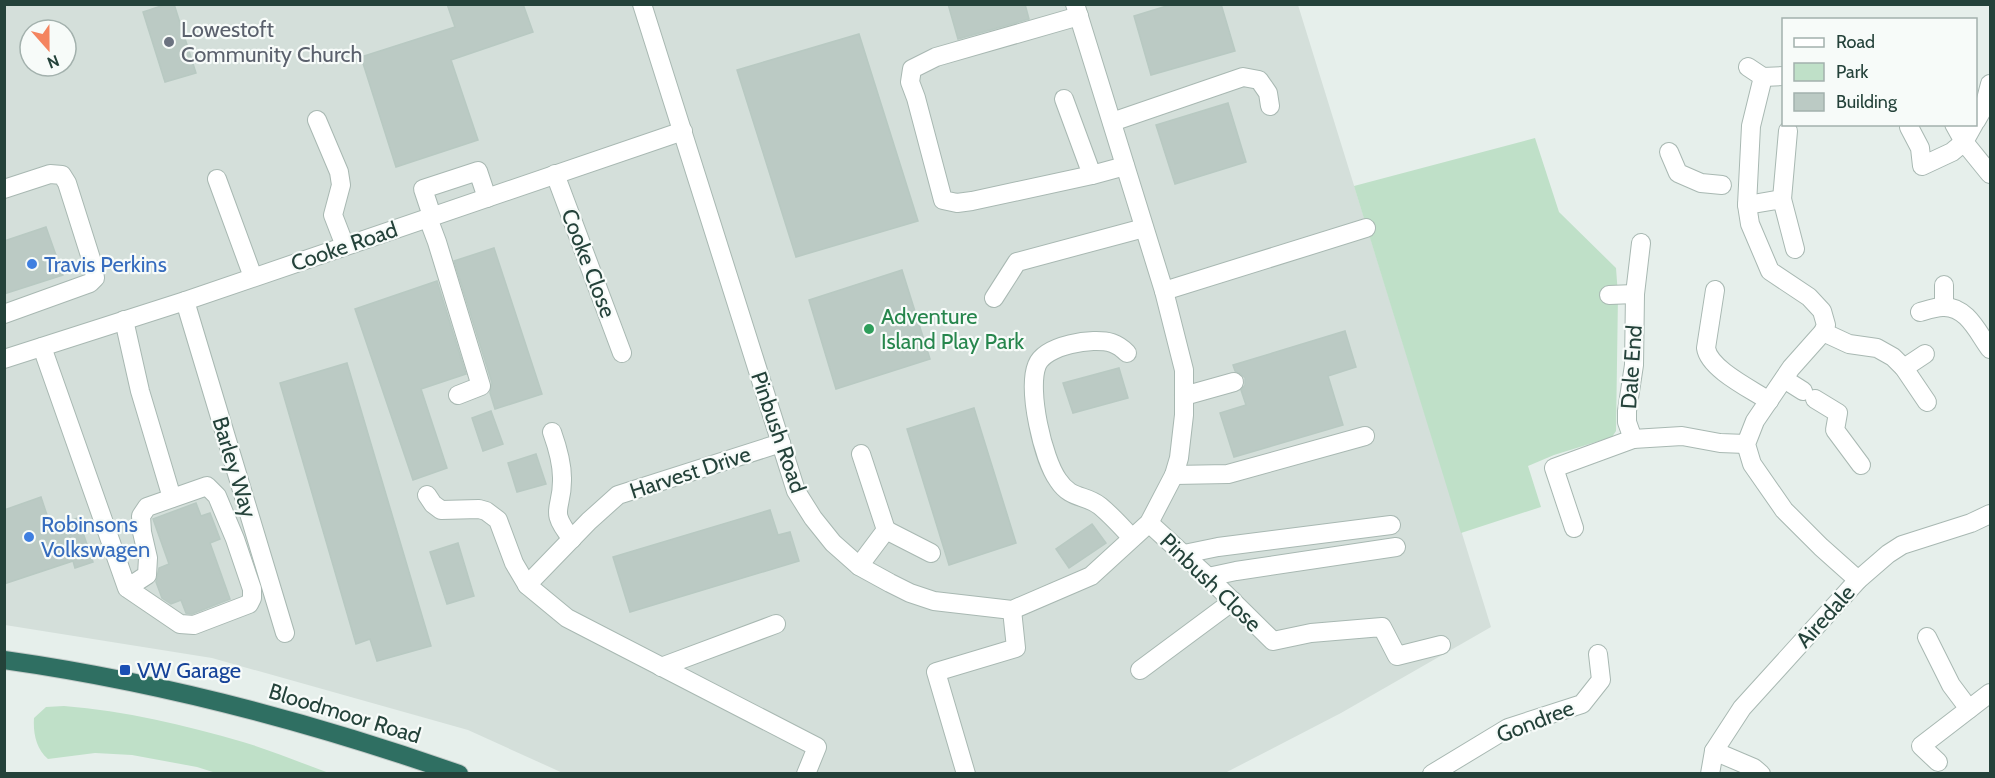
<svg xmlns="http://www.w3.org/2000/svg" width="1995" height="778" viewBox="0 0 1995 778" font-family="Cabin,sans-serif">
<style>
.built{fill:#d4dfda;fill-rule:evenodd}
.green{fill:#bfe0c8}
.building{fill:#bbcac4;stroke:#b8c9c2;stroke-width:1.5}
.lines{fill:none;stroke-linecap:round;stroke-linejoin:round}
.minor-casing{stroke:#a8b8b2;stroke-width:20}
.highway-casing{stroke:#c2cac8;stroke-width:20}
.minor{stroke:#fff;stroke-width:18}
.highway{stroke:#2f6f62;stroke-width:18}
.worship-dot{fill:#6b7280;stroke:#f7fbf9;stroke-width:2}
.shop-dot{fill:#3f7fe0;stroke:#f7fbf9;stroke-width:2}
.leisure-dot{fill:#2e9e5b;stroke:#f7fbf9;stroke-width:2}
.transit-dot{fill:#1a4fb4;stroke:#f7fbf9;stroke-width:2}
.labels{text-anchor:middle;stroke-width:4.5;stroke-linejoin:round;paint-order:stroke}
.worship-label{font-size:22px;fill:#5b616d;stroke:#f7fbf9;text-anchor:start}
.street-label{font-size:22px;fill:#24423a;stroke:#f7fbf9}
.shop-label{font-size:22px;fill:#366cbe;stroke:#f7fbf9;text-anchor:start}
.leisure-label{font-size:22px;fill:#27864d;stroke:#f7fbf9;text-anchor:start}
.transit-label{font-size:22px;fill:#164399;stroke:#f7fbf9;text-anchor:start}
</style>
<rect width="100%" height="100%" fill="#e6efeb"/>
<path class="built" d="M4 5H1298L1491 627 1341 713 1225 773 565 774 468 730 212 658 5 625ZM30 30H66V66H30Z"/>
<g class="green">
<path d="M1535 138 1559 212 1616 268 1618 295 1616 431 1612 437 1554 455 1528 466 1541 507 1461 533 1354 186Z"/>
<path d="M64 706C125 711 185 725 243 742 273 751 301 763 329 773H216L197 767 132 755 95 753 48 759C36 749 33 733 34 718L46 707Z"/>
</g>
<g class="building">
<path d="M167 4H174L196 73 165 82 143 12Z"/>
<path d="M447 4H523L533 32 451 60 478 140 396 167 361 57 455 27Z"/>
<path d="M948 4H1025L1029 19 958 39Z"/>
<path d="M1173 4H1221L1235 51 1151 75 1134 16Z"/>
<path d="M859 34 918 221 796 257 737 70Z"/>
<path d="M1228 103 1246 162 1175 184 1156 125Z"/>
<path d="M46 227 63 275 4 294V241Z"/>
<path d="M494 248 542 394 495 409 490 393 492 383 454 261Z"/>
<path d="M902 270 930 359 836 389 809 300Z"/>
<path d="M437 281 466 374 421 389 447 468 413 480 355 309Z"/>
<path d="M1345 331 1356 367 1328 376 1343 425 1234 457 1220 413 1246 405 1241 390 1245 385V378L1241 374 1235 371 1233 365Z"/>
<path d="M347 363 431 646 377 661 370 639 356 644 280 383Z"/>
<path d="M1119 368 1128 398 1073 413 1063 383Z"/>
<path d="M974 408 1016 543 949 565 907 429Z"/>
<path d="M491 411 503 444 483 451 472 418Z"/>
<path d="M536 454 546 484 517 492 508 463Z"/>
<path d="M41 497 51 527 78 518 93 562 75 568 73 561 4 584V510Z"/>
<path d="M196 503 201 516 210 513 220 539 210 543 230 599 192 614 186 613 181 600 171 604 162 598 156 582 159 568 169 564 153 519Z"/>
<path d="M770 510 778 535 790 532 799 561 630 612 613 557Z"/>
<path d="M1092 524 1106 543 1069 568 1056 549Z"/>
<path d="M458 543 474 596 447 604 430 552Z"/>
</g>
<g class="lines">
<g class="minor-casing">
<g id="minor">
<path d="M642 4 796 491 813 518 833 543 859 566 890 583 910 593 934 601 1012 610 1091 576 1149 523 1174 475 1179 458 1184 415V370L1164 291 1075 4"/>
<path d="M1079 16 936 57 912 69 910 82 916 98 943 200 957 203 972 201 1092 175"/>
<path d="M1748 67 1763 77 1751 126 1747 205 1750 224 1770 271 1809 297 1822 311 1826 325 1823 332 1791 368 1755 421 1746 444 1752 464 1784 510 1821 547 1858 580"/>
<path d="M1763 77 1784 76"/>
<path d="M1064 99 1092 175 1125 166"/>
<path d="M317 120 339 172 341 185 333 215 345 246"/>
<path d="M1976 121 1984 107 1990 84"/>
<path d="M1112 122 1243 77 1259 80 1268 93 1270 106"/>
<path d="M1954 124 1964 142 1974 124"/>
<path d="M1909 127 1920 148 1922 166 1952 152 1964 142 1990 174"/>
<path d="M1669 152 1678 173 1701 183 1722 185"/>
<path d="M555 174 622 353"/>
<path d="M217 179 253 277"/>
<path d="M4 189 50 174 62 175 67 183 93 265 95 278 90 283 4 314"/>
<path d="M1782 199 1788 131"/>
<path d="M1747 205 1782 199 1795 249"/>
<path d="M432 216 423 189 478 171 487 198"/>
<path d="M428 218 437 242 481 386 458 395"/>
<path d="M1944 285V307"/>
<path d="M1715 290 1706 348C1709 369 1751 389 1769 401"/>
<path d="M1164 291 1366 228"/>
<path d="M1609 295 1635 294"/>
<path d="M994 298 1017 262 1144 228"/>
<path d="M185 301 285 633"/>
<path d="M1920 312C1927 310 1936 307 1943 307 1967 306 1978 333 1990 349"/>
<path d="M124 320 140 391 172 498"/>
<path d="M1823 332 1849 344 1877 348 1893 357 1904 368 1927 402"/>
<path d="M42 347 127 588 180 624 194 625 249 604 252 598V589L235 539 217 496 207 486 147 507 141 516 142 532 148 558 147 575 127 588"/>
<path d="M1127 353C1122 348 1118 345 1112 343 1093 337 1045 345 1037 365 1027 390 1043 459 1058 480 1071 500 1085 494 1100 506 1111 515 1122 527 1132 538"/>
<path d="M4 359 185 301 683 131"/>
<path d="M1904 368 1925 354"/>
<path d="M1784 379 1803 391"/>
<path d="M1184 396 1234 382"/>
<path d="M1815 399 1838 413 1835 430 1861 465"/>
<path d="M552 432C557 446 562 463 562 478 563 511 547 508 572 539"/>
<path d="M1633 439 1627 422V411L1634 365 1635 294 1641 243"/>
<path d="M1174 475 1228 474 1365 436"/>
<path d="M427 495 433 504 441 510 479 509 486 511 498 520 514 563 527 585 567 618 817 747 806 774"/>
<path d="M1149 523 1208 577 1273 641 1311 633 1382 627 1397 656 1441 645"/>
<path d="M1574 528 1554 468 1633 439 1682 436 1720 443 1746 444"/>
<path d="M886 530 931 553"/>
<path d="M1184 554 1218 547 1391 525"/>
<path d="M859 566 886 530 861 454"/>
<path d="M1208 577 1236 571 1396 547"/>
<path d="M527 585 589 521 618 495 781 443"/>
<path d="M1927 637 1951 685 1969 709"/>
<path d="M661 667 776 624"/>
<path d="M1140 670 1233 601"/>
<path d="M1714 751 1754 768 1761 774"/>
<path d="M1938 762 1921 746 1990 693"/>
<path d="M966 774 936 672 1016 648 1012 610"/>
<path d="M1432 774 1508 728 1582 704 1601 680 1598 654"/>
<path d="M1710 774 1714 751 1742 708 1858 580 1888 554 1902 545 1971 523 1990 514"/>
</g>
</g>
<g class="highway-casing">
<path id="highway" d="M4 660C160 682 311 722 459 774"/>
</g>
<use href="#minor" class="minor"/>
<use href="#highway" class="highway"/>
</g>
<circle class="worship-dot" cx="169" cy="42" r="6"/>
<g class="shop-dot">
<circle cx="32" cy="264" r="6"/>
<circle cx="29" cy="537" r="6"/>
</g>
<circle class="leisure-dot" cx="869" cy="329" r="6"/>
<rect class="transit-dot" x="119" y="664" width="12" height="12" rx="3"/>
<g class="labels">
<g class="worship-label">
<text x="181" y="37">Lowestoft<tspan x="181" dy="25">Community Church</tspan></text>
</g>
<g class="street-label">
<text transform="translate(344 246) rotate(-19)" y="8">Cooke Road</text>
<text transform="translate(589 263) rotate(69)" y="8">Cooke Close</text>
<text transform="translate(1631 367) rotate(-86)" y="8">Dale End</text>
<text transform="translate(779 432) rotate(71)" y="8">Pinbush Road</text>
<text transform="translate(235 467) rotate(73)" y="8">Barley Way</text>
<text transform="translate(690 472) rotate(-18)" y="8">Harvest Drive</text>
<text transform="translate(1211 582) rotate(44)" y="8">Pinbush Close</text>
<text transform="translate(1825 616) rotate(-48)" y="8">Airedale</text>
<text transform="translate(345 713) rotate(17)" y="8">Bloodmoor Road</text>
<text transform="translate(1535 721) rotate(-21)" y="8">Gondree</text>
</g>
<g class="shop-label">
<text x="44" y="272">Travis Perkins</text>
<text x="41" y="532">Robinsons<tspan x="41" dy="25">Volkswagen</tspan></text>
</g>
<g class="leisure-label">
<text x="881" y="324">Adventure<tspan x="881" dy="25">Island Play Park</tspan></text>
</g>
<g class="transit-label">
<text x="137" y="678">VW Garage</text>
</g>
</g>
<rect width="1995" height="778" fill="none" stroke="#24423a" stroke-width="12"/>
<rect x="1782" y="18" width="195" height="108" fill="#f7fbf9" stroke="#a3b1ad" stroke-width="1.5"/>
<rect x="1794" y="38" width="30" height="9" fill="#ffffff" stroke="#a3b1ad" stroke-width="1.5"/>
<text x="1836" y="48" font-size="18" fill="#24423a">Road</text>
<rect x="1794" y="63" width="30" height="18" fill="#bfe0c8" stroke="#a3b1ad" stroke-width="1.5"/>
<text x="1836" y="78" font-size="18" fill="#24423a">Park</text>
<rect x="1794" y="93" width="30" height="18" fill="#bbcac4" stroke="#a3b1ad" stroke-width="1.5"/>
<text x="1836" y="108" font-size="18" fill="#24423a">Building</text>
<g transform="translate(48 48) rotate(159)"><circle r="28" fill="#f7fbf9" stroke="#a3b1ad" stroke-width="1.5"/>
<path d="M0-4.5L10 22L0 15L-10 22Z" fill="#f4845f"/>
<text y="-9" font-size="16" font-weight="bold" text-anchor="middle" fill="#24423a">N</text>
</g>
</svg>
